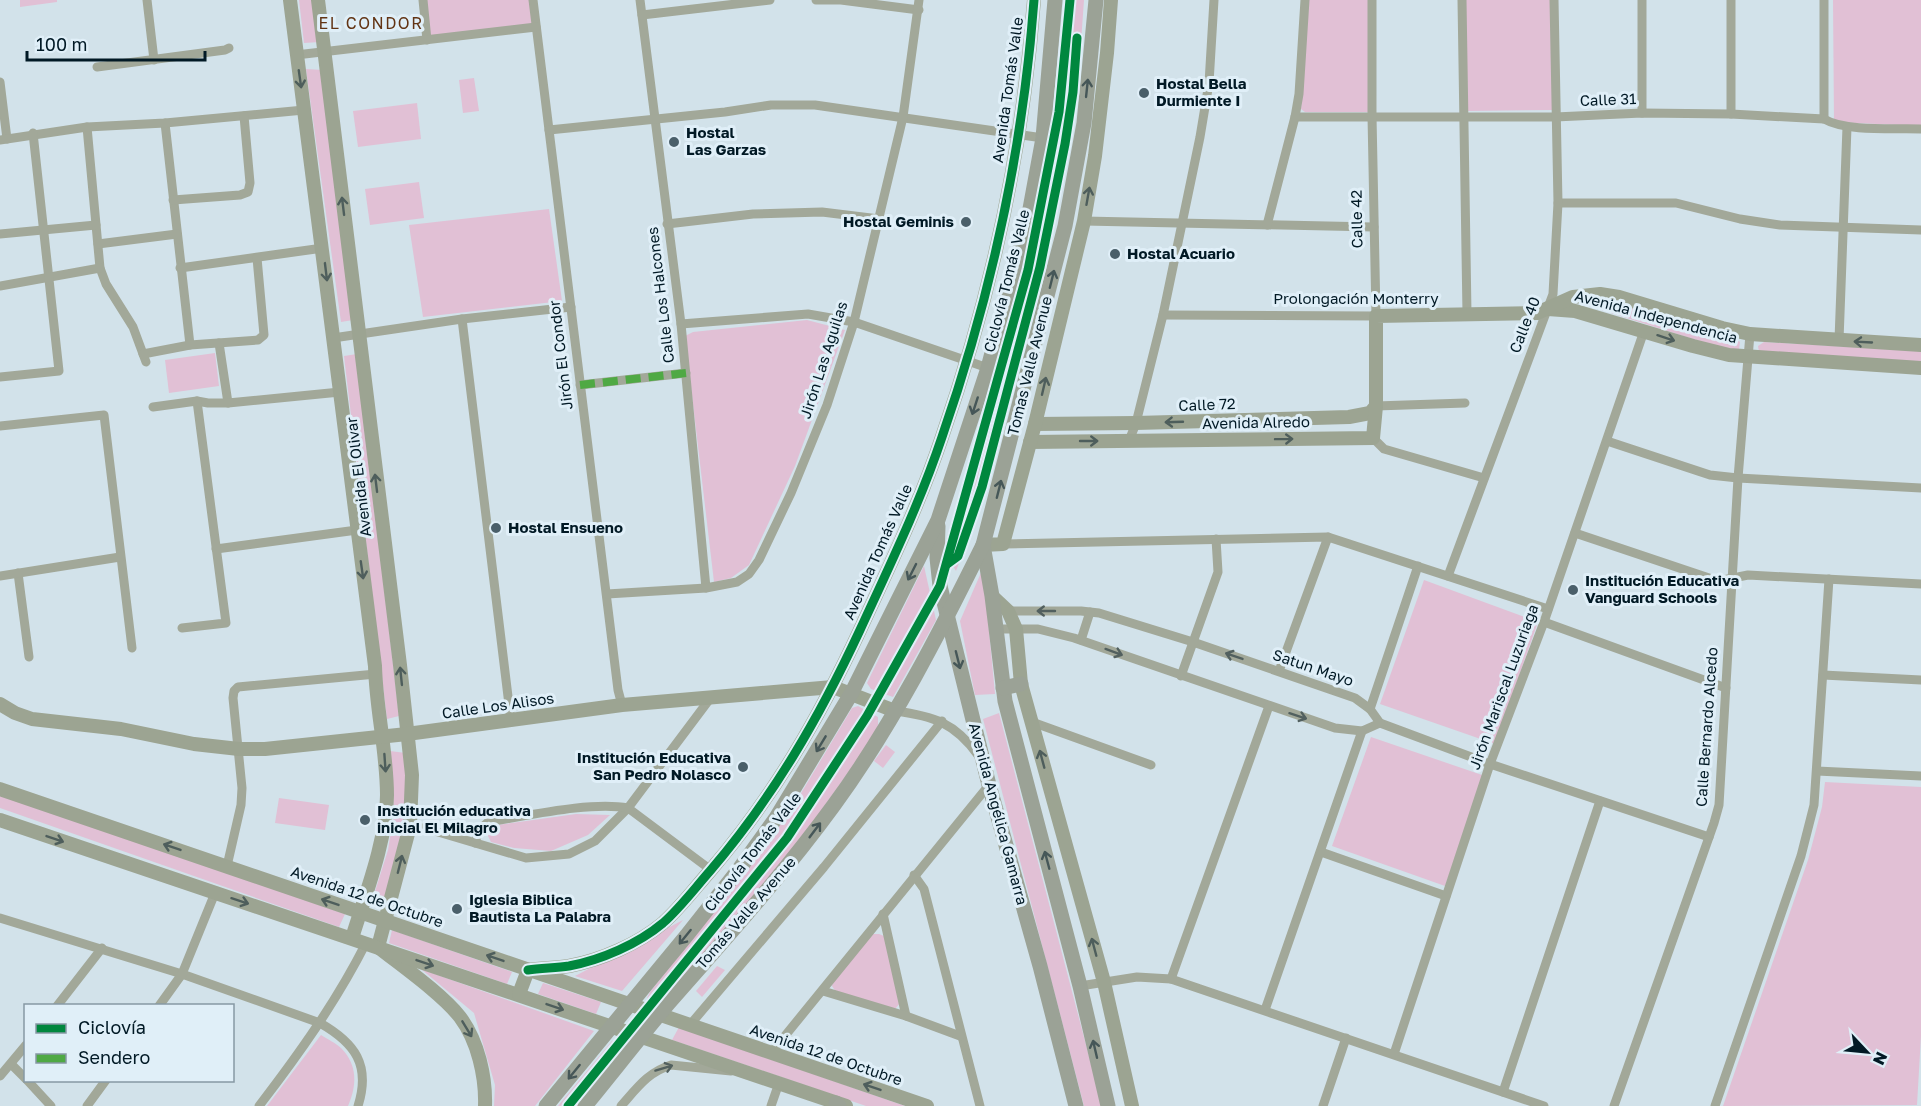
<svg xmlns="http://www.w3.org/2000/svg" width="1921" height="1106" viewBox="0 0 1921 1106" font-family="'Golos Text',sans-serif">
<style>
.green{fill:#e1c0d5}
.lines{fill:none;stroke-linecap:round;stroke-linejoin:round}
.street{stroke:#a2a899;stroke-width:9}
.secondary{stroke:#9ca492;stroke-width:14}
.primary{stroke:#9ba296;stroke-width:15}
.quiet{stroke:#4fa944;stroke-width:8;stroke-dasharray:15 8;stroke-linecap:butt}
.cycleway-casing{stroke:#e0eff8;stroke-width:13}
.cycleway{stroke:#00873e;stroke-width:9}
.oneway{stroke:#4e5e5c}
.oneway2{stroke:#465758}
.oneway3{stroke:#52605f}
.poi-dot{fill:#4a5f6a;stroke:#e0eff8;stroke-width:2}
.labels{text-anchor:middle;stroke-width:6;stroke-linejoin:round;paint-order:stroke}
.poi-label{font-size:15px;font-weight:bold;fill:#011925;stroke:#e0eff8;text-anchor:start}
.street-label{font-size:15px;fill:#011925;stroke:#e0eff8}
.neighbourhood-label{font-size:16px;letter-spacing:1.5px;fill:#623414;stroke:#e0eff8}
</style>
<rect width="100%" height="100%" fill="#d2e2ea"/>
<g class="green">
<path d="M20 0H57V2L20 7Z"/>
<path d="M299 0H315L320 42 304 43Z"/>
<path d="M423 0H533L536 27 427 40Z"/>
<path d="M1065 0H1084C1077 122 1052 240 1021 358 1010 400 1000 443 987 485 979 514 967 542 956 571L943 550 975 444 1025 258 1055 109Z"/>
<path d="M1309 0H1368L1369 112H1305L1301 109Z"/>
<path d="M1465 0H1552V110L1468 111Z"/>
<path d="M1833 0H1921V126L1834 122Z"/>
<path d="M306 69 323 70 353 320 341 322Z"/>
<path d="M474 78 479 111 463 113 459 80Z"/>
<path d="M417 103 421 139 358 147 353 111Z"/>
<path d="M419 182 424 218 370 225 365 189Z"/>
<path d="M549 209 562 301 423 317 409 225Z"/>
<path d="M1603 300 1627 305 1735 338 1740 342 1739 350 1730 351 1577 302Z"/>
<path d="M807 320 845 330 795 466 749 565 731 578 714 582 685 336 693 332Z"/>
<path d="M1764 342 1921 351V363L1759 352 1758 346Z"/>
<path d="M215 353 219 386 169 393 165 360Z"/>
<path d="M357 354 399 716 387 719 344 356Z"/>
<path d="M924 566 936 620 893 697 871 689 867 683Z"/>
<path d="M983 568 995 694 975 695 960 621Z"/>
<path d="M1424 580 1538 622 1495 744 1380 704Z"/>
<path d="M858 706 878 717V725L874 736 792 852 661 1006H655L647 998 650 992 734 887 794 805 852 708Z"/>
<path d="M999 713 1102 1106H1084L983 719Z"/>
<path d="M1371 737 1485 776 1445 886 1332 846Z"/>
<path d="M886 745 895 752 883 768 874 761Z"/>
<path d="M390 751 406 753 404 833 386 904 372 901 388 850 394 812Z"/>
<path d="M1825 782 1921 787V1036L1917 1105 1723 1106 1808 860 1822 807Z"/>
<path d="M0 793 345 914 339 927 0 808Z"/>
<path d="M279 798 329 805 325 830 275 823Z"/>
<path d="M576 814 610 815 588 835 551 851 514 848 491 842 486 832 497 825Z"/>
<path d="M683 920 622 991 575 976Z"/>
<path d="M392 930 512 972 507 984 389 943Z"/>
<path d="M873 934H879L884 936 901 1002 895 1009 836 992 832 986 833 980Z"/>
<path d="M717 966 725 970 702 997 696 991Z"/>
<path d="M421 969 594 1031 535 1106H494L495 1085 474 1013Z"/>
<path d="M543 983 601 1002 596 1014 538 994Z"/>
<path d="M679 1027 905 1106H866L672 1040Z"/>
<path d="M321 1035C327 1039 336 1043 341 1048 358 1065 357 1086 348 1106H267Z"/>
<path d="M617 1040 626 1044 580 1106H558L612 1041Z"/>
</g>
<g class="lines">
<g class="street">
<path d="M147 0 154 60"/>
<path d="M423 0 427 40"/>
<path d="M533 0 618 690 622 705"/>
<path d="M640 0 681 324 706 588"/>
<path d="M816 0H841L919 10"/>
<path d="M1462 0 1467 314"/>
<path d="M1731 0V114"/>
<path d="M1824 0V119"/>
<path d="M642 15 770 0"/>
<path d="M296 55 536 27"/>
<path d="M97 67 225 50 229 48"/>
<path d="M0 82 7 139"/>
<path d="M1642 113V0"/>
<path d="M1295 117H1555L1642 113 1731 114 1824 119C1846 132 1895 128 1921 129"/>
<path d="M165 123 190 345"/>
<path d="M87 127 100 268 106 284 133 327 146 362"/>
<path d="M549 130 725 112 771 105H815L1043 138"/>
<path d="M0 140 87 127 165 123 304 110"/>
<path d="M173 200 240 195 248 192 250 183 244 116"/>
<path d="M1558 203H1676L1740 219 1780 225 1921 230"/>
<path d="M1084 221 1374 227"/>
<path d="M667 224 753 214 822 212 879 219"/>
<path d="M1267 225 1295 117 1299 94 1305 0"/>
<path d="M0 234 96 225"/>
<path d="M98 244 177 234"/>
<path d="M180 268 323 248"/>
<path d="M0 286 100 268"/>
<path d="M1163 315 1376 316 1372 116V0"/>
<path d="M462 319 511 721"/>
<path d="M681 324 808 314 854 322 988 368"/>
<path d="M333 338 462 319 571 307"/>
<path d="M1839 340 1847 127"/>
<path d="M219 343 228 403"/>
<path d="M143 354 190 345 258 340 264 335 257 258"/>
<path d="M0 377 59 371 33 133"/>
<path d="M580 385 686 373"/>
<path d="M1376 406 1465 403"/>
<path d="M153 407 197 401 208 403H228L340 392"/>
<path d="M0 426 104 415 132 648"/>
<path d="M1373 438 1384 449 1484 478"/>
<path d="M1129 441 1136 423 1163 315 1200 137 1209 83 1214 0"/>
<path d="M1607 441 1710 475 1738 478 1921 488"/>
<path d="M1575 533 1718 581 1748 575 1921 584"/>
<path d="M1003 544 1328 537 1548 609"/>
<path d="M216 549 357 530"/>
<path d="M18 573 29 657"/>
<path d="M0 576 120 557"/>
<path d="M1448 576 1553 294 1558 203 1554 0"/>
<path d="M607 594 706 588 737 582 749 574 759 560 791 493 827 405 854 322 903 117 919 0"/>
<path d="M1005 611H1081L1099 613 1193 642 1355 698 1370 709 1380 723 1490 764 1709 837"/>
<path d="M1544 622 1726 688"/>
<path d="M182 628 226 623 197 401"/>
<path d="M996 629H1038L1074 638 1335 728 1362 731 1380 723"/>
<path d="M1081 640 1090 612"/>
<path d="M1279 671 1328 537"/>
<path d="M1823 675 1921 680"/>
<path d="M1181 676 1218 572 1216 539"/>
<path d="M1370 709 1418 566"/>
<path d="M895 711C934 716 955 723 978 755"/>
<path d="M1032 722 1151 765"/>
<path d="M1817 771 1921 776"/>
<path d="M410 826 428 829 526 858 569 854 595 841 628 808 712 696"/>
<path d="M475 843 479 830 488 822C527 816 591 801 628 808L711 870"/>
<path d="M1321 852 1446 896"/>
<path d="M227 866 241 805 242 788 233 698 234 691 238 687 376 674"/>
<path d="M914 875 924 889 980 1106"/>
<path d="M883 914 906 1016"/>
<path d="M0 918 182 974 320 1023C355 1043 371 1065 358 1106"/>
<path d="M1171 979 1269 706"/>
<path d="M1080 986 1137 977 1171 979 1544 1106"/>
<path d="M823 991 906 1016 960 1036"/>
<path d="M57 1006 102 948"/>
<path d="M159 1006 182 974 215 893"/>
<path d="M1265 1010 1362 731"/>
<path d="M689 1026 824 867 942 721"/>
<path d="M771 1053 989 785"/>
<path d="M1394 1054 1490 764 1544 622 1644 331"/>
<path d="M11 1064 26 1079"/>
<path d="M0 1076 26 1045"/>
<path d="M27 1080 51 1106"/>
<path d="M1503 1092 1600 801"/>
<path d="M87 1106 106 1080"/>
<path d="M259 1106C299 1054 336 1002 366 943"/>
<path d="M621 1106C637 1088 648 1072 671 1065L731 1071"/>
<path d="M771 1106 779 1083"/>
<path d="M1323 1106 1346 1038"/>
<path d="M1614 1106 1714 823 1719 805 1738 478 1750 334"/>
<path d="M1715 1106 1801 856 1814 805 1829 579"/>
</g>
<g class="secondary">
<path d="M290 0 375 666C376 709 387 752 387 795 387 839 365 896 352 938"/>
<path d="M318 0 400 665 412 775 410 826 378 947C402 966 442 994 460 1017 478 1041 486 1077 485 1106"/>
<path d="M1548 309 1575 311 1693 346 1729 355 1921 368"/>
<path d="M1035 424 1136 423 1349 417 1370 413 1376 406"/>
<path d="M1030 442 1373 438 1376 406V316L1537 313 1573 297 1600 294 1619 297 1722 328 1750 334 1921 345"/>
<path d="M983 545 1003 544 1035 424 1084 221 1095 156 1107 53 1111 0"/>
<path d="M992 596 1008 611 1016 629 1021 684 1104 982 1132 1106"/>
<path d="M0 704 15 713 32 719 121 729 194 744 239 749H265L407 734 622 705 833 687 895 711"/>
<path d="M0 789 927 1106"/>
<path d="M0 820 846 1106"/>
<path d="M519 994 528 970C541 968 556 968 569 966 601 960 638 944 663 923 680 908 695 888 710 871 774 796 819 718 860 630 889 567 920 503 942 437 991 296 1023 149 1034 0"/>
</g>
<g class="primary">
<path d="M938 526 937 558 940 586 989 785 1040 966 1076 1106"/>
<path d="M983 545 992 596 1005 701 1080 986 1108 1106"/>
<path d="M1003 688 1021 684"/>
<path d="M836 1103 839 1106"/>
<path d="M546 1106 687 935 740 868 776 818 851 694 938 520 988 368 1029 214 1043 138 1055 0"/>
<path d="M585 1106C613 1072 640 1037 668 1004 725 939 783 875 834 805 892 726 940 632 983 545L1065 226 1084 123 1096 0"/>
</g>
<path class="quiet" d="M580 385 686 373"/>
<g class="cycleway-casing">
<g id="cycleway">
<path d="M947 564 958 556 982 487 1040 267 1065 144 1073 92 1077 38"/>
<path d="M528 970C541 968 556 968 569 966 601 960 638 944 663 923 680 908 695 888 710 871 774 796 819 718 860 630 889 567 920 503 942 437 991 296 1023 149 1034 0"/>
<path d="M568 1106 787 838 867 716 940 586 1028 270 1059 112 1070 0"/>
</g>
</g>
<use href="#cycleway" class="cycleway"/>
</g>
<defs><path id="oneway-shaft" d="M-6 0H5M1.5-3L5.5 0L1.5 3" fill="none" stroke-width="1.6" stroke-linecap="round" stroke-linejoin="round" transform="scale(1.5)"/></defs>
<g class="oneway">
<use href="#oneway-shaft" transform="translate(300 79) rotate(82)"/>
<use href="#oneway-shaft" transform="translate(1088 196) rotate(-80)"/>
<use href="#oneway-shaft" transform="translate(343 206) rotate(-97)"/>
<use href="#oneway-shaft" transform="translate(326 272) rotate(83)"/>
<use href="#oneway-shaft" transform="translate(1666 338) rotate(18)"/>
<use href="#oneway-shaft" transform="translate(1863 342) rotate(-177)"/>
<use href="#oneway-shaft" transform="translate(1044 386) rotate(-77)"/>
<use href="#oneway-shaft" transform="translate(1174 422) rotate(178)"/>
<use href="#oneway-shaft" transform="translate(1284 439) rotate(-1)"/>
<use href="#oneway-shaft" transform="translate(1089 441)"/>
<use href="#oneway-shaft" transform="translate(376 483) rotate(-97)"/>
<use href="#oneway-shaft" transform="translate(362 570) rotate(82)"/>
<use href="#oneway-shaft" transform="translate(401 676) rotate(-96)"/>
<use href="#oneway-shaft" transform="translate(1042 759) rotate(-105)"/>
<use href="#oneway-shaft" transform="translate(385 763) rotate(86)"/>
<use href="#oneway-shaft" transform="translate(55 839) rotate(19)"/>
<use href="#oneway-shaft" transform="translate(172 847) rotate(-161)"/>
<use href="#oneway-shaft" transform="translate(400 864) rotate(-76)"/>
<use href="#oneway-shaft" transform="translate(240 901) rotate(18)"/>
<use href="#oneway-shaft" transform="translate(330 902) rotate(-161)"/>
<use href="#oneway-shaft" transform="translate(1094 947) rotate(-105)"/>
<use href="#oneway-shaft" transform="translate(495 958) rotate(-161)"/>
<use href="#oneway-shaft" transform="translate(425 963) rotate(19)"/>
<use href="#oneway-shaft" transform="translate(555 1007) rotate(19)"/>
<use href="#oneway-shaft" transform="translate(467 1029) rotate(59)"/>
<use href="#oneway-shaft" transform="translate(872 1087) rotate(-161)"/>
</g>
<g class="oneway2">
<use href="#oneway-shaft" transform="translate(1087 88) rotate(-84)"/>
<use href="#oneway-shaft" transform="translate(1052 279) rotate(-76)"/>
<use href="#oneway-shaft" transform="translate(975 406) rotate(108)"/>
<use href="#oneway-shaft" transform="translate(999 489) rotate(-76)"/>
<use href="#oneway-shaft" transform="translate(912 572) rotate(117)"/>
<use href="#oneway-shaft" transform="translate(958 660) rotate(76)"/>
<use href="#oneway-shaft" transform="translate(821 744) rotate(121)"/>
<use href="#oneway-shaft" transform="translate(815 830) rotate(-53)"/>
<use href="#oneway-shaft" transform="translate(1047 860) rotate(-105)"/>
<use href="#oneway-shaft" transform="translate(685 937) rotate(129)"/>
<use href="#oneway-shaft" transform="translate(1095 1049) rotate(-103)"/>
<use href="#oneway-shaft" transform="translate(574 1072) rotate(129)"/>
</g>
<g class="oneway3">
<use href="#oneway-shaft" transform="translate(1046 611) rotate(180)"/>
<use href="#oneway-shaft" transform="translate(1114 652) rotate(20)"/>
<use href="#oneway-shaft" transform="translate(1234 656) rotate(-161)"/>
<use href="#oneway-shaft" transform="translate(1298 716) rotate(18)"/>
<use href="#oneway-shaft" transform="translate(664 1068) rotate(-17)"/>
</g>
<g class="poi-dot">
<circle cx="1144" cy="93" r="6"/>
<circle cx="674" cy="142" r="6"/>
<circle cx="966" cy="222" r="6"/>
<circle cx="1115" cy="254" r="6"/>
<circle cx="496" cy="528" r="6"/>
<circle cx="1573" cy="590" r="6"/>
<circle cx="743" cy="767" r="6"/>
<circle cx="365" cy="820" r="6"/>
<circle cx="457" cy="909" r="6"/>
</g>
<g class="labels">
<g class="poi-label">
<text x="1156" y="89">Hostal Bella<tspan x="1156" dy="17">Durmiente I</tspan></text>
<text x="686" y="138">Hostal<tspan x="686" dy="17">Las Garzas</tspan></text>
<text x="954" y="227" text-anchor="end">Hostal Geminis</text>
<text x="1127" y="259">Hostal Acuario</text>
<text x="508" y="533">Hostal Ensueno</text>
<text x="1585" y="586">Institución Educativa<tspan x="1585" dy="17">Vanguard Schools</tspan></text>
<text x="731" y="763" text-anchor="end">Institución Educativa<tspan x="731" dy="17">San Pedro Nolasco</tspan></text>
<text x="377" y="816">Institución educativa<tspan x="377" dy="17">inicial El Milagro</tspan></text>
<text x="469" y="905">Iglesia Biblica<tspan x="469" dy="17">Bautista La Palabra</tspan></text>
</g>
<g class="street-label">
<text transform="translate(1008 90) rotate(-82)" y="5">Avenida Tomás Valle</text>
<text transform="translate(1608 100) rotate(-2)" y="5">Calle 31</text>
<text transform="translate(1357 219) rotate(-91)" y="5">Calle 42</text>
<text transform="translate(1007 281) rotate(-76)" y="5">Ciclovía Tomás Valle</text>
<text transform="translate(661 295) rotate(-97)" y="5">Calle Los Halcones</text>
<text x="1356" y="304">Prolongación Monterry</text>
<text transform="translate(1656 317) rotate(15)" y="5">Avenida Independencia</text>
<text transform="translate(1525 325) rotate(-69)" y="5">Calle 40</text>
<text transform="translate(561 355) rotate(-97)" y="5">Jirón El Condor</text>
<text transform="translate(824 360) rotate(-72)" y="5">Jirón Las Aguilas</text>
<text transform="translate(1030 366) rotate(-76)" y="5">Tomas Valle Avenue</text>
<text transform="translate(1207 405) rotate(-2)" y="5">Calle 72</text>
<text transform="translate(1256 423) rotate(-1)" y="5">Avenida Alredo</text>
<text transform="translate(359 477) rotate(-97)" y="5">Avenida El Olivar</text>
<text transform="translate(878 552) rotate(-66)" y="5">Avenida Tomás Valle</text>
<text transform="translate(1313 668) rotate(19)" y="5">Satun Mayo</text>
<text transform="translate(1504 687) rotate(-70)" y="5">Jirón Mariscal Luzuriaga</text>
<text transform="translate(498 706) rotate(-8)" y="5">Calle Los Alisos</text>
<text transform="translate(1707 727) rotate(-86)" y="5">Calle Bernardo Alcedo</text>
<text transform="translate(998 814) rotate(75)" y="5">Avenida Angélica Gamarra</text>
<text transform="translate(753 852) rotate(-52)" y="5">Ciclovía Tomás Valle</text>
<text transform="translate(367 897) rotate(19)" y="5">Avenida 12 de Octubre</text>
<text transform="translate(746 913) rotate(-49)" y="5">Tomás Valle Avenue</text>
<text transform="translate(826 1055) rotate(19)" y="5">Avenida 12 de Octubre</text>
</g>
<g class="neighbourhood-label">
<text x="371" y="29">EL CONDOR</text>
</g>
</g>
<rect x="24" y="1004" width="210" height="78" fill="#e0eff8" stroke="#8799a4" stroke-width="1.5"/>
<rect x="36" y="1024" width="30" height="9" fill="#00873e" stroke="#8799a4" stroke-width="1.5"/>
<text x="78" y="1034" font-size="18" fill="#011925">Ciclovía</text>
<rect x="36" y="1054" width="30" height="9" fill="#4fa944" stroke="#8799a4" stroke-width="1.5"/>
<text x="78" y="1064" font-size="18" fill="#011925">Sendero</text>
<g transform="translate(1867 1052) rotate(116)" stroke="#e0eff8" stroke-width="4.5" paint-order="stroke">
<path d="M0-4.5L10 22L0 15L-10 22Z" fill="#011925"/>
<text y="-9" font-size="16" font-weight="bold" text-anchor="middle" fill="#011925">N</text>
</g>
<path d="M27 51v9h178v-9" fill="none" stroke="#011925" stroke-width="3"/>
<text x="36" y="51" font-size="18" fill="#011925" stroke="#e0eff8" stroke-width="4.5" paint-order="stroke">100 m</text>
</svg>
